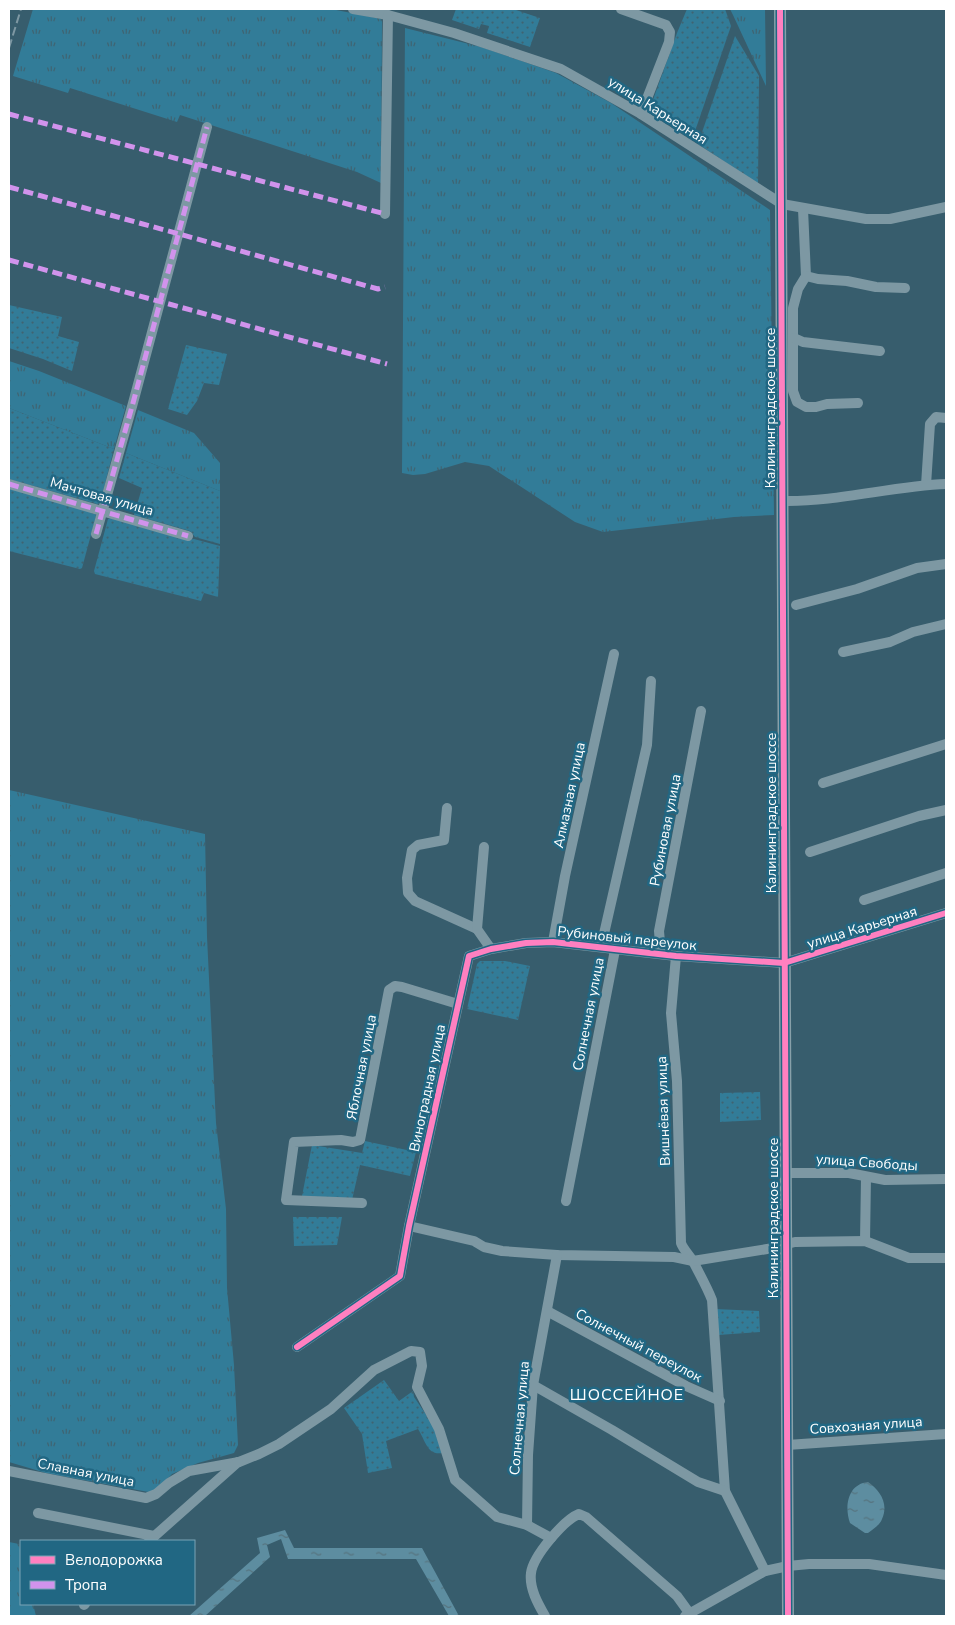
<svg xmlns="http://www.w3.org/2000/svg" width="955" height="1625" viewBox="0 0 955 1625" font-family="'Nunito Sans',sans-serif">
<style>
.grass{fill:url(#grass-tufts)}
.park{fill:url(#park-dots)}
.water{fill:url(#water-ripples)}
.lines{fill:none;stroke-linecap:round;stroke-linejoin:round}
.minor{stroke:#7d98a3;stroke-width:10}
.major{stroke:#88a0a9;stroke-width:12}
.rail{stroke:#7e98a3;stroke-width:2;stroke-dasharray:9 4;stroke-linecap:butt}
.quiet{stroke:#d193ec;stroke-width:5;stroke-dasharray:10 5;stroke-linecap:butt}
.cycleway-casing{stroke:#216783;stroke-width:9}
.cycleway{stroke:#ff80c0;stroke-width:6}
.labels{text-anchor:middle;stroke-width:5;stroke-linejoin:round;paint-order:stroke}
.street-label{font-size:14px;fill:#fff;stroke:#216783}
.quarter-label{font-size:16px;letter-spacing:1px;fill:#fff;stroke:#216783}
</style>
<defs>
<pattern id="grass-tufts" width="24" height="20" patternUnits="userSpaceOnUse" patternTransform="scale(1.25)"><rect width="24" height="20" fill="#327c98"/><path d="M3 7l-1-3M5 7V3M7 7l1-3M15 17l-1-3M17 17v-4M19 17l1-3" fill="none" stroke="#3f6472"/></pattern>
<pattern id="park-dots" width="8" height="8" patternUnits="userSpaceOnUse" patternTransform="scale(1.25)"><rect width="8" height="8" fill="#327c98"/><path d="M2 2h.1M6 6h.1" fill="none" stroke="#3f6472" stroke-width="1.8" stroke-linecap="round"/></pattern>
<pattern id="water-ripples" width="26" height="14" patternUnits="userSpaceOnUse" patternTransform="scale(1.25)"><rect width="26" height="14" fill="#5d8da0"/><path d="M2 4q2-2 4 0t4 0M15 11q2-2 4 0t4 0" fill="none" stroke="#56737e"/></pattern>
</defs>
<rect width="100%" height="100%" fill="#375d6d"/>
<g class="grass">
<path d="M33 9H331L382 19 381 183 357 172 180 115 177 122 70 88 68 93 13 76Z"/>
<path d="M730 9H765L766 86 733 15Z"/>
<path d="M405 28 481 47 556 73 611 103 770 210 774 515 734 517 603 532 575 522 489 466 465 462 425 474 413 475 402 473Z"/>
<path d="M9 361 39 371 126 406 114 449 9 408Z"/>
<path d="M138 410 194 433 220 463V491L126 453Z"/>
<path d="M9 790 205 834 207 937 216 1123 226 1209 227 1288 234 1365 238 1445 234 1453 198 1463 172 1474 154 1493 46 1473 9 1462Z"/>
<path d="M9 1542 19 1544 21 1556V1604H33L36 1616H9Z"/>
</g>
<g class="park">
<path d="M456 9H513L540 18 530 47 487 33 489 26 481 24 479 29 452 20Z"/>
<path d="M687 9H725L731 26 692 140 649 111 677 33Z"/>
<path d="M735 36 759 76 758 184 698 144Z"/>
<path d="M9 305 62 317 58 336 79 342 72 371 43 359 9 348Z"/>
<path d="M186 345 227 354 219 385 204 383 197 401 187 415 168 409Z"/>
<path d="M9 408 114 449 100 503 97 504 9 479Z"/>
<path d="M126 453 220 491V544L195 537 190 531 134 515 142 488 119 478Z"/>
<path d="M9 488 95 513 96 516 82 568 80 569 9 551Z"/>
<path d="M111 518 188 540 194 539 220 546 218 597 204 593 201 601 95 574 94 571 108 519Z"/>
<path d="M480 961H505L530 966 518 1020 467 1009 477 964Z"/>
<path d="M760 1092 761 1120 720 1122V1093Z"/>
<path d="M365 1141 416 1152 410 1176 360 1165 352 1200 302 1196 312 1145 362 1153Z"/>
<path d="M293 1217H342L337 1245 294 1246Z"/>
<path d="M715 1309 759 1311 760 1332 718 1335Z"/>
<path d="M384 1380 399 1401 413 1391 414 1397 429 1419 447 1452C427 1458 427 1443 418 1429L386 1441 392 1468 368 1473 362 1434 344 1408Z"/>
</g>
<g class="water">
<path d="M868 1482C880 1490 889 1504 882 1519 880 1525 873 1529 868 1533H865L850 1523C844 1506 848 1484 868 1482Z"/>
<path d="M285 1530 294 1548H422L459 1616H449L416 1559H288L281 1539 267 1545 270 1557 205 1616H189L260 1553 257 1538Z"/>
</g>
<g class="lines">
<g class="minor">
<path d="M353 9 388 15 454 33 561 69 641 114 782 204 866 219H890L946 207"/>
<path d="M621 9 666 25 670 32 669 42 641 114"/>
<path d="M803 209 806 276 798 289 793 308V391L797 402 806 407H816L827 404 858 403"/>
<path d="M385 214 388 15"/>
<path d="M806 276 818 279 847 281 876 287 905 288"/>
<path d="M794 338 803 342 880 351"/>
<path d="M9 484 188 536"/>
<path d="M926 485 930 424 936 417 946 418"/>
<path d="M783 501C838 502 892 486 946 484"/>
<path d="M96 534 133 403 207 127"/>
<path d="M796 605 857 589 917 568 946 564"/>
<path d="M843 652 890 642 913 632 946 624"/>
<path d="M823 783 946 744"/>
<path d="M447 808 444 840 418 845 412 850 407 878 408 893 415 901 477 929"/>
<path d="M484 847 477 929 491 949"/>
<path d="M810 852 919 816 946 810"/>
<path d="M864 900 946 873"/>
<path d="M553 942 565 876 614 654"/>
<path d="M601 947 647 745 651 681"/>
<path d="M661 954 659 931 701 711"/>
<path d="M676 956 671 1013 677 1081 681 1243C684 1251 690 1255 694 1263 700 1275 707 1287 712 1300L725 1491 765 1571"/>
<path d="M786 1173H849L885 1180 946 1179"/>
<path d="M566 1201 615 950"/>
<path d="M362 1203 286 1200 294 1142 341 1140 353 1142 360 1140 389 990 395 986 402 987 458 1004"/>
<path d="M409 1226 474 1241 484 1247 502 1251 557 1255 674 1257 693 1261 767 1249 795 1242 865 1241 909 1258H946"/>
<path d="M865 1241 866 1177"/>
<path d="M547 1311 686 1386 720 1401"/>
<path d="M297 1347 400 1276 409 1226 469 956 491 949 526 943 553 942 676 956 784 963 946 913"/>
<path d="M533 1385 612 1430 698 1482 725 1491"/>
<path d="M787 1445 946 1434"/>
<path d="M9 1471 146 1498 156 1494 169 1483 189 1471 239 1462 259 1454 279 1444 331 1409 374 1370 411 1351 420 1352 422 1366 417 1387 439 1429 455 1480 497 1517 527 1525 551 1538"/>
<path d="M38 1513 154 1536"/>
<path d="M527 1525 528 1455 533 1385 557 1255"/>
<path d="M149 1541 238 1462"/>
<path d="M84 1605 85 1604"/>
<path d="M545 1616C538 1604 529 1588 531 1573 533 1556 564 1520 579 1514L586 1517 677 1596 690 1614"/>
<path d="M685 1616 765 1571 788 1566 809 1564H869L946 1575"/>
</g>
<path class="major" d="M780 9 788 1616"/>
<path class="rail" d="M9 48 21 9"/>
<g class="quiet">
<path d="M9 114 385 214"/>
<path d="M9 187 378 289 385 287"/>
<path d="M9 260 387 364"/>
<path d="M9 484 188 536"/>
<path d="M96 534 133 403 207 127"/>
</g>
<g class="cycleway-casing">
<g id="cycleway">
<path d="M780 9 788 1616"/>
<path d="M297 1347 400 1276 409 1226 469 956 491 949 526 943 553 942 676 956 784 963 946 913"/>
</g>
</g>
<use href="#cycleway" class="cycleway"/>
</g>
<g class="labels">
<g class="street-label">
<text transform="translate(658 110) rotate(32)" y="5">улица Карьерная</text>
<text transform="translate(770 408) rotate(-90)" y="5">Калининградское шоссе</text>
<text transform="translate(102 496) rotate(16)" y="5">Мачтовая улица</text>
<text transform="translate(569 795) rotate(-78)" y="5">Алмазная улица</text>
<text transform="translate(771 813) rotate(-90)" y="5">Калининградское шоссе</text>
<text transform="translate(665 830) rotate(-79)" y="5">Рубиновая улица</text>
<text transform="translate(862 927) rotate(-17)" y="5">улица Карьерная</text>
<text transform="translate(627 938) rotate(6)" y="5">Рубиновый переулок</text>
<text transform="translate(588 1014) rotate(-79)" y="5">Солнечная улица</text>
<text transform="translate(361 1067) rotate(-79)" y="5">Яблочная улица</text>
<text transform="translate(427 1088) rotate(-78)" y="5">Виноградная улица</text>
<text transform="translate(663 1111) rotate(-92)" y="5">Вишнёвая улица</text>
<text transform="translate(867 1162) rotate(4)" y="5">улица Свободы</text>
<text transform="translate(773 1218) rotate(-90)" y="5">Калининградское шоссе</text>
<text transform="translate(639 1345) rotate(28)" y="5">Солнечный переулок</text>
<text transform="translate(519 1418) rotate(-85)" y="5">Солнечная улица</text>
<text transform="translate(866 1425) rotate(-4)" y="5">Совхозная улица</text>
<text transform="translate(86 1472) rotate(11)" y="5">Славная улица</text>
</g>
<g class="quarter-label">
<text x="627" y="1400">ШОССЕЙНОЕ</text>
</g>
</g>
<rect width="955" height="1625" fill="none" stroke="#ffffff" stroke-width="20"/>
<rect x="20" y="1540" width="175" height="65" fill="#216783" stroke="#7aa4b5"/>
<rect x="30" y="1556" width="25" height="8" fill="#ff80c0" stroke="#7aa4b5"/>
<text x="65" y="1565" font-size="15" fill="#ffffff">Велодорожка</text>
<rect x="30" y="1581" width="25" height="8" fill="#d193ec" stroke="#7aa4b5"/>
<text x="65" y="1590" font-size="15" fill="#ffffff">Тропа</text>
</svg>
